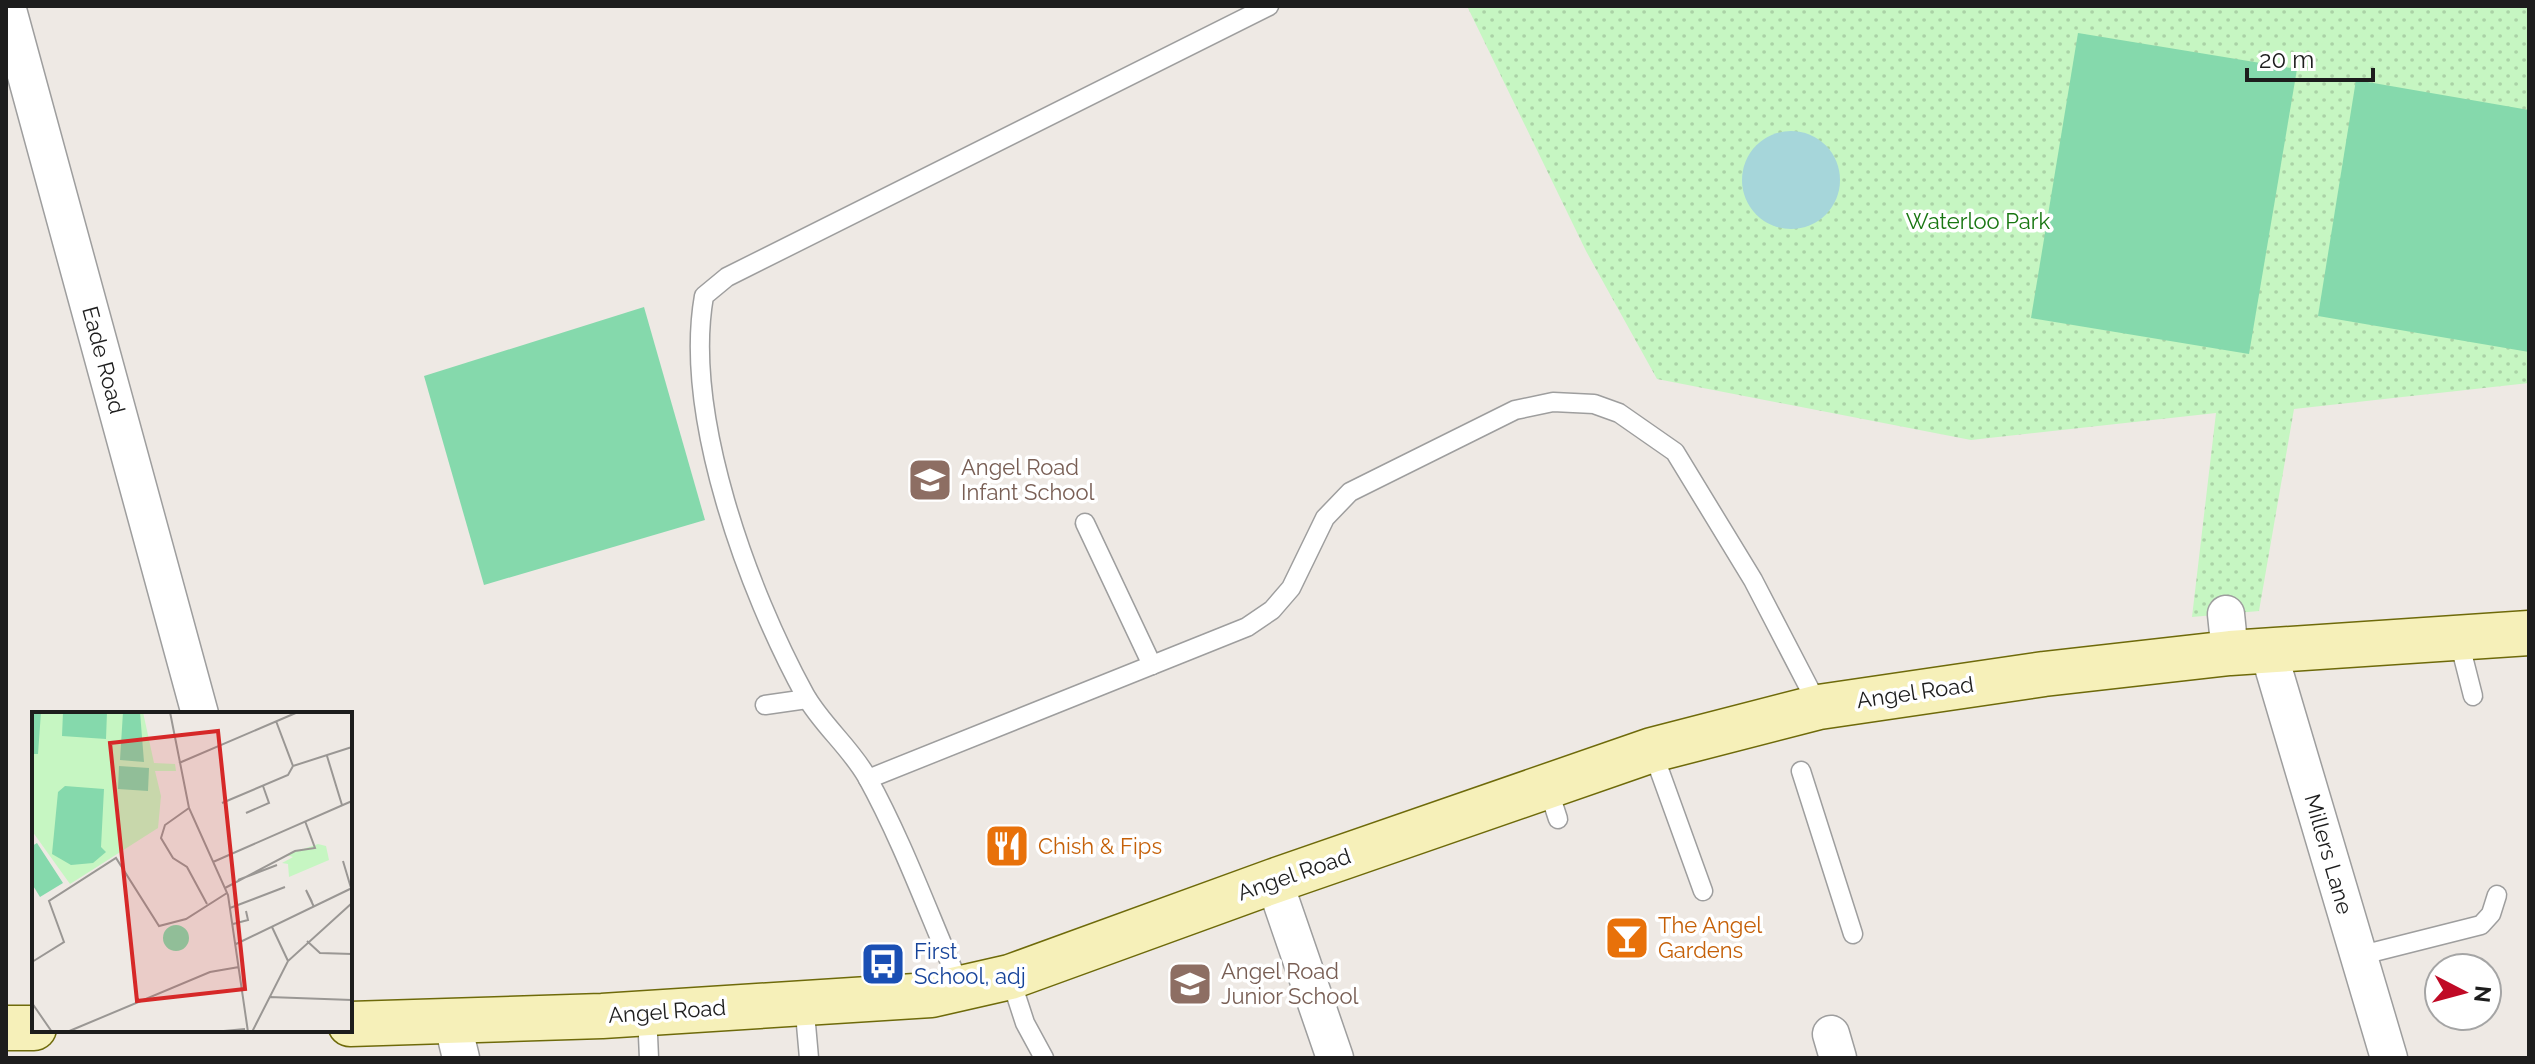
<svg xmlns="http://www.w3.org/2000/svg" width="2535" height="1064" viewBox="0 0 2535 1064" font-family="Raleway,sans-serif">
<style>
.park{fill:url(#park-dots)}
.pitch{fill:#85d9ac}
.water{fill:#a6d6da}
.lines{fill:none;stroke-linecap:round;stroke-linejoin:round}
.lane-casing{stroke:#9e9e9e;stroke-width:21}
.street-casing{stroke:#9e9e9e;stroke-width:39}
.secondary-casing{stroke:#6e6a0a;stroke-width:47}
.lane{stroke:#fff;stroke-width:18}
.street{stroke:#fff;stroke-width:36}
.secondary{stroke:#f6f0b9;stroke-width:44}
.labels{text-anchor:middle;stroke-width:7;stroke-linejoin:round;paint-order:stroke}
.park-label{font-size:22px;fill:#187611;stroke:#fff}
.street-label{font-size:22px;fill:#1d1d1d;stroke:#fff}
.education-label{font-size:22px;fill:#785e54;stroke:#fff;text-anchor:start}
.food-label{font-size:22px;fill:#c56008;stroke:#fff;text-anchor:start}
.transit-label{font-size:22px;fill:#164399;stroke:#fff;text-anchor:start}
.inset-road{fill:none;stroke:#9a9794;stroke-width:2}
.view{fill:#d62828;fill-opacity:0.15;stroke:#d62828;stroke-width:4}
.inset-edge{fill:none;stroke:#1d1d1d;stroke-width:4}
</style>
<defs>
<pattern id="park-dots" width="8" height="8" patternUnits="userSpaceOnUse" patternTransform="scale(2)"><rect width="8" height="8" fill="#c6f6c2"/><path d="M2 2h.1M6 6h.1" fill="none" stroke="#aad2a6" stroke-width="1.8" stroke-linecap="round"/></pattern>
</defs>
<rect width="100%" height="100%" fill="#eee9e4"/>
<path class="park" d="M1467 6H2529V383L2294 409 2259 611 2192 617 2216 413 1971 440 1657 379 1586 251Z"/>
<g class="pitch">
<path d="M2078 33 2297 69 2249 354 2031 318Z"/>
<path d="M2356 80 2529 110V352L2318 316Z"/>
<path d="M644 307 705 520 484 585 424 376Z"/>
</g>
<circle class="water" cx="1791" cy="180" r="49"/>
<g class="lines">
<g class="lane-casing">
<g id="lane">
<path d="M1085 523 1152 665"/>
<path d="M2458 637 2473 696"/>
<path d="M765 705 807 699"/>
<path d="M1652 750 1703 891"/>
<path d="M1801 771 1853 934"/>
<path d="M868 779 1247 627 1272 610 1291 588 1325 518 1350 492 1515 410 1553 402 1594 404 1619 413 1675 452 1753 580 1819 707"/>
<path d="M1548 788 1558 819"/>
<path d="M2358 956 2481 925 2491 914 2497 895"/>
<path d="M1010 977 1025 1023 1044 1058"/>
<path d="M961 988C930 918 904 844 867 777 850 747 822 725 805 695 748 591 683 415 704 296L727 277 1269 6"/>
<path d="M804 1002 809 1058"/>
<path d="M647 1013 649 1058"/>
</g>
</g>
<g class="street-casing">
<g id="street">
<path d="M7 6 200 714"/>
<path d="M2226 614 2230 653"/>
<path d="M2268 650 2389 1058"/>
<path d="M1274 881 1335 1058"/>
<path d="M452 1021 461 1058"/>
<path d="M1831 1034 1838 1058"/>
</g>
</g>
<g class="secondary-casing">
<g id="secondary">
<path d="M350 1024 602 1016 931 995 1010 977 1274 881 1652 750 1819 707 2044 674 2230 653 2529 633"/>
<path d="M6 1028H34"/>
</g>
</g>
<use href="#lane" class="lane"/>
<use href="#street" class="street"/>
<use href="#secondary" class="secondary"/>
</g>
<defs>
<g id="school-square" transform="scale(2.3)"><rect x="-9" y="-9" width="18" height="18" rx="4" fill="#8d6e63" stroke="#fff"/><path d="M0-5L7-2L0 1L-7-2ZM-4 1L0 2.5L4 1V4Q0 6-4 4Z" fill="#fff"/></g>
<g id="restaurant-square" transform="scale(2.3)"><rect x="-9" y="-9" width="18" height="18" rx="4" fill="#e8710a" stroke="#fff"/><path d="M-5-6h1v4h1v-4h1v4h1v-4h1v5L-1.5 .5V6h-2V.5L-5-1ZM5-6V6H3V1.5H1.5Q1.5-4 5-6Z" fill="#fff"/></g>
<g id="bar-square" transform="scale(2.3)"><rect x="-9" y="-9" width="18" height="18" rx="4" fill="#e8710a" stroke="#fff"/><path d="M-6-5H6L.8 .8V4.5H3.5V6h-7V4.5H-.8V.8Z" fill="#fff"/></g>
<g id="bus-square" transform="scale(2.3)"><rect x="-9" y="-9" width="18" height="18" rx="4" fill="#1a4fb4" stroke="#fff"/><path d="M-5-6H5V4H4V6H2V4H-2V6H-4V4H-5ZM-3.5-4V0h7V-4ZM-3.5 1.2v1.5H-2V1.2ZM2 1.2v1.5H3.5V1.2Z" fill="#fff"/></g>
</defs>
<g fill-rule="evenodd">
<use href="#school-square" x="930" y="480"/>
<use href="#restaurant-square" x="1007" y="846"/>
<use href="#bar-square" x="1627" y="938"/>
<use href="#bus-square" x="883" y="964"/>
<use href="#school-square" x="1190" y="984"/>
</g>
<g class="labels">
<g class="park-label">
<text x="1978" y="229">Waterloo Park</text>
</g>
<g class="street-label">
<text transform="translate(104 360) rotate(75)" y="8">Eade Road</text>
<text transform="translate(1915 692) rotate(-8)" y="8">Angel Road</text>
<text transform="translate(2329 854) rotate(74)" y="8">Millers Lane</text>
<text transform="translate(1294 874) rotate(-19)" y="8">Angel Road</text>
<text transform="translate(667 1011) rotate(-4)" y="8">Angel Road</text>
</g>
<g class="education-label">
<text x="961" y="475">Angel Road<tspan x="961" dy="25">Infant School</tspan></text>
<text x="1221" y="979">Angel Road<tspan x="1221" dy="25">Junior School</tspan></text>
</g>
<g class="food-label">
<text x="1038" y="854">Chish &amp; Fips</text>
<text x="1658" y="933">The Angel<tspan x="1658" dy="25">Gardens</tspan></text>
</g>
<g class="transit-label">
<text x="914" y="959">First<tspan x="914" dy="25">School, adj</tspan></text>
</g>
</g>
<g transform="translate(32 712)">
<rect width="320" height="320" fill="#eee9e4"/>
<path d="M0 0H111L122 51 143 52 144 59H123L129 84 126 116 38 172 0 119ZM286 132 294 134 297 148 257 165 256 152 250 151 261 145 254 143Z" fill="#c6f6c2"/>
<path d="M0 0H9L6 42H0ZM31 0H75L74 27 30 24ZM91 0H108L112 50 88 48ZM87 54 117 56 116 79 86 77ZM33 74 72 77 69 135 74 140 61 151 39 153 20 142 26 80ZM5 131 31 171 8 185 0 172V134ZM131 226a13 13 0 1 1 26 0a13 13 0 1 1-26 0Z" fill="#85d9ac"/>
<path class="inset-road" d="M138 0 157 96 196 183 216 320M244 9 261 54 320 35M295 44 310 93M147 51 266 0M190 91 256 63 261 54M157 96 133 113 129 126 141 146 155 155 175 192M214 101 237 91 231 74M311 149 319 176M181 150 320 89M206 168 245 153M193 176 263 139 283 136 273 109M280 190 274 178 282 195M198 196 253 175M201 212 216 208 214 199M240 215 256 249M275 229 288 241 320 242M204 232 320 176M0 250 32 230 17 189 84 146 127 214 154 207 195 181M237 285 320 288M0 291 20 320M35 320 178 260 207 255M181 320 213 317M220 320 256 249 320 191"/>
<path class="view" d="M186 19 213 277 105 289 78 31Z"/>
<rect width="320" height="320" class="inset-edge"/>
</g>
<rect width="2535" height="1064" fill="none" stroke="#1d1d1d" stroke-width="16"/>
<g transform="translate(2463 992) rotate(96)"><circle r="38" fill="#ffffff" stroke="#a5a5a5" stroke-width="2"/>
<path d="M0-6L14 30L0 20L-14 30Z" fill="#c00a26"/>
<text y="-12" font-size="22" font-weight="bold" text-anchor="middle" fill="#1d1d1d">N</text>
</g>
<path d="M2247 68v12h126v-12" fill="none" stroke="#1d1d1d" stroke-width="4"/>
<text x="2259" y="68" font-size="24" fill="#1d1d1d" stroke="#ffffff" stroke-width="6" paint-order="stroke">20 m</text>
</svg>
